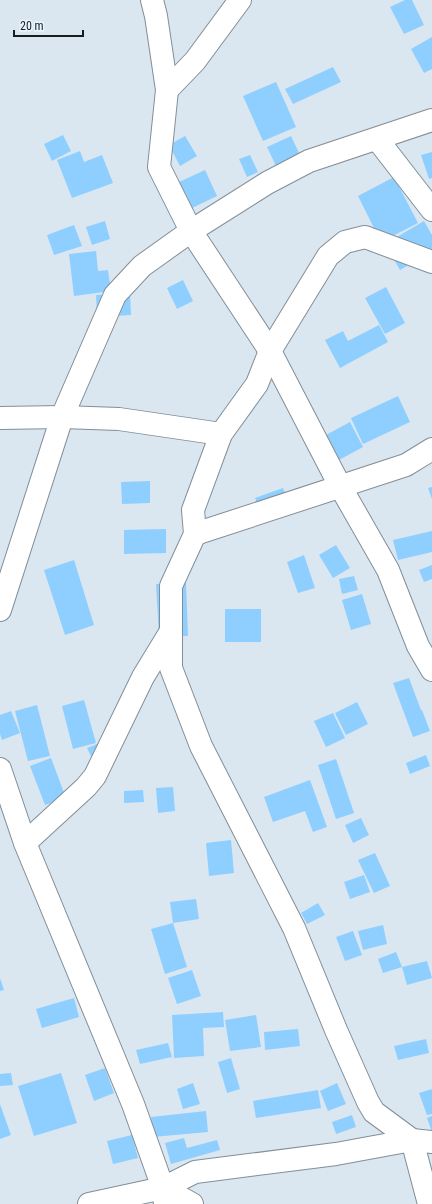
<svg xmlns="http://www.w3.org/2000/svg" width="432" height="1204" viewBox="0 0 432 1204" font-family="'Roboto Condensed',sans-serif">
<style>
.building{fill:#8ecfff}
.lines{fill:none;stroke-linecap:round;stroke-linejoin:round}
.minor-casing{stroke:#838e97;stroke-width:24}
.minor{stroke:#fff;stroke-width:22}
</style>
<rect width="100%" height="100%" fill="#dae7f1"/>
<g class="building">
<path d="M405 0H412L424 25 404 34 390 7Z"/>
<path d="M432 37V69L424 73 411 49Z"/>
<path d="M333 67 341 82 293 104 285 89Z"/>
<path d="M276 82 296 127 263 141 243 96Z"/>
<path d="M63 135 71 151 52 161 44 144Z"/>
<path d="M185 136 197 156 180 166 169 145Z"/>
<path d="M291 136 300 155 276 166 267 147Z"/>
<path d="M80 151 84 162 102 155 113 183 72 198 57 160Z"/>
<path d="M432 152V178L429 179 421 155Z"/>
<path d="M250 155 258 172 247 177 239 159Z"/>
<path d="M205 170 217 196 190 209 177 183Z"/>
<path d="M394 177 418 223 381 242 358 196Z"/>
<path d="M105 221 110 239 92 245 86 227Z"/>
<path d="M424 221 432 235V252L400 270 385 244Z"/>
<path d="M74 225 82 246 54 255 47 235Z"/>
<path d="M96 251 98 271 108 270 111 291 74 296 69 254Z"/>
<path d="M183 280 193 301 177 309 167 288Z"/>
<path d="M386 287 405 323 385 334 365 298Z"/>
<path d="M130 293 131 315 97 317 96 295Z"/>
<path d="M379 325 388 342 340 368 325 340 343 331 348 341Z"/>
<path d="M398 396 410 422 363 444 351 418Z"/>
<path d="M350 422 363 447 339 460 326 435Z"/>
<path d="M150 481V503L122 504 121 482Z"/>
<path d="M432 487V499L428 488Z"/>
<path d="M283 488 291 509 263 519 255 498Z"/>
<path d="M166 529V553L124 554V530Z"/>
<path d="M432 531V552L398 560 393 540Z"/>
<path d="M336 545 350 568 333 578 319 555Z"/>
<path d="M304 555 315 588 298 593 287 562Z"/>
<path d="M74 560 94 625 65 635 44 570Z"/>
<path d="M432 565V579L424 582 419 570Z"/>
<path d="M354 576 358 590 342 594 339 579Z"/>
<path d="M186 583 188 636 159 637 156 584Z"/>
<path d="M362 594 371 624 351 630 342 600Z"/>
<rect x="225" y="609" width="36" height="33"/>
<path d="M409 678 421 710H422L430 731 413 737 393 683Z"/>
<path d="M84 700 96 743 73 749 62 706Z"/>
<path d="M357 702 368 724 346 735 335 713Z"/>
<path d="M37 705 50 756 28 761 15 711Z"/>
<path d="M11 711 20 733 2 740 0 734V715Z"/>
<path d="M333 713 345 738 326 747 314 721Z"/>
<path d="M97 744 107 764 97 769 87 748Z"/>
<path d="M426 755 430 766 410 774 406 763Z"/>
<path d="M51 758 66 798 45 805 30 766Z"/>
<path d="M336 759 354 813 336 819 318 765Z"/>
<path d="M310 780 327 827 313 832 305 811 273 822 264 797Z"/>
<path d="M173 787 175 811 158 813 156 788Z"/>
<path d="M143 790 144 802 124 803V791Z"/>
<path d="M361 818 369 835 353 843 345 825Z"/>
<path d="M231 840 234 873 209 876 206 843Z"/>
<path d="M375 853 390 886 374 893 358 860Z"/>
<path d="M364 875 370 892 350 899 344 882Z"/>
<path d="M196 899 199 919 173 923 170 902Z"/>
<path d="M318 903 325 915 307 924 301 913Z"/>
<path d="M173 923 187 967 165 974 151 929Z"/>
<path d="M383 925 387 944 363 950 358 931Z"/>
<path d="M353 931 362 955 345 961 336 937Z"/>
<path d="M396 952 402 967 383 973 378 959Z"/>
<path d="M427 961 432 978 407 985 402 967Z"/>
<path d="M192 970 201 996 177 1004 168 978Z"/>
<path d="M0 978 4 990 0 991Z"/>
<path d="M74 998 79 1017 42 1028 36 1009Z"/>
<path d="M223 1012 224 1027 203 1028 204 1056 174 1058 172 1015Z"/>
<path d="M256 1015 261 1047 230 1051 225 1020Z"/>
<path d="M298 1029 300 1046 265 1050 264 1032Z"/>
<path d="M426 1039 429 1053 398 1060 394 1046Z"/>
<path d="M168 1043 172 1057 140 1064 136 1050Z"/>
<path d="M231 1058 240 1089 227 1093 218 1062Z"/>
<path d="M105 1068 114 1093 94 1101 85 1075Z"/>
<path d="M11 1073 13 1085 0 1086V1074Z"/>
<path d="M61 1073 77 1123 34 1136 18 1086Z"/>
<path d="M193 1083 200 1104 183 1109 177 1089Z"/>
<path d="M337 1083 346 1104 328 1111 320 1091Z"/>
<path d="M432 1089V1114L427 1115 419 1093Z"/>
<path d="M318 1090 321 1108 256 1118 253 1101Z"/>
<path d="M0 1104 11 1135 0 1139Z"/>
<path d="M206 1111 208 1132 153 1137 151 1117Z"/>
<path d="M352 1115 356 1127 336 1134 332 1122Z"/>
<path d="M432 1116V1132L427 1118Z"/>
<path d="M132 1135 138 1158 113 1164 107 1141Z"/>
<path d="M184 1138 187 1148 217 1140 220 1150 171 1164 165 1143Z"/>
</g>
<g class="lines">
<g class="minor-casing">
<g id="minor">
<path d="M152 0 156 16 167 90 159 167 191 231 270 351 340 486 388 570 418 646 432 670"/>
<path d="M167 90 195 61 240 0"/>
<path d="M377 139 432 210"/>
<path d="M0 418 62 417 119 419 221 434"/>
<path d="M195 534 406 465 432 449"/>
<path d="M0 610 62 417 115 295 142 266 191 231 267 183 309 161 432 120"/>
<path d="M0 769 25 843 133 1104 163 1188 165 1204"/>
<path d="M25 843 86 787 95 776 143 677 171 631"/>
<path d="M163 1188 192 1204"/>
<path d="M89 1204 163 1188 195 1172 336 1154 412 1140 432 1142"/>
<path d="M429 1204 412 1140 374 1112 368 1102 336 1030 294 928 201 746 171 668V586L195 534 193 510 221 434 257 384 270 351 328 256 345 242 365 237 432 262"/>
</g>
</g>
<use href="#minor" class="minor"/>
</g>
<path d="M14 30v6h69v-6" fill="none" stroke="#181d20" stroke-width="2"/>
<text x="20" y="30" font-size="12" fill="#181d20" stroke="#e8f4fe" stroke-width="3" paint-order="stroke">20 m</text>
</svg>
